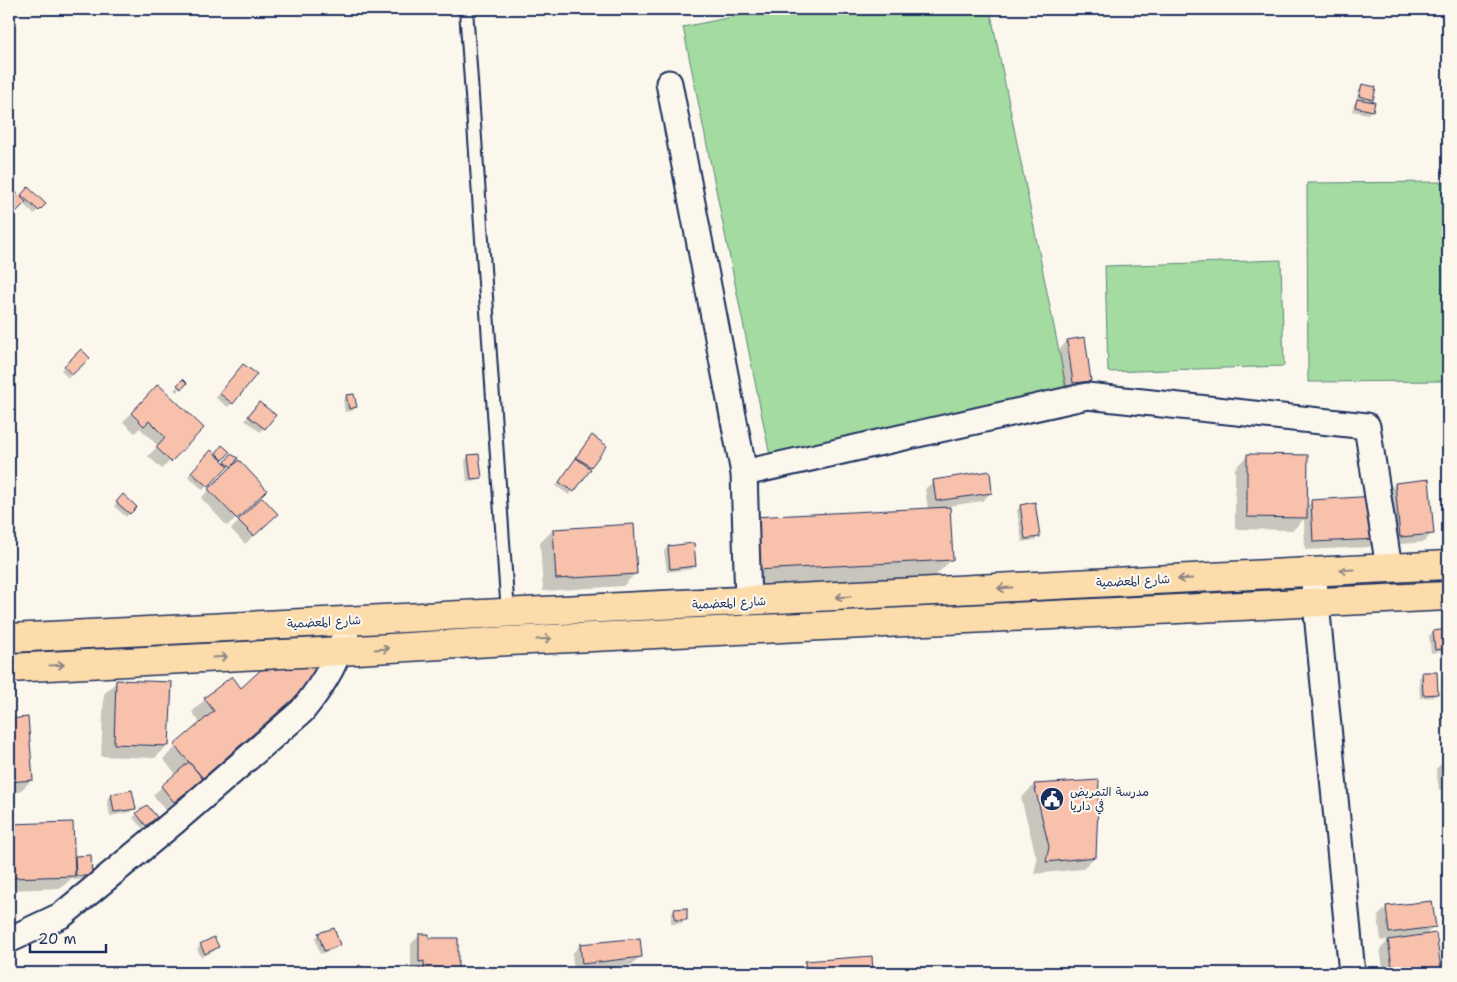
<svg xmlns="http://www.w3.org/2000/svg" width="1457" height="982" viewBox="0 0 1457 982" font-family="'Shantell Sans','Playpen Sans Arabic',sans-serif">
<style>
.green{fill:#a3dba0;stroke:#5f857f}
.shadow{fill:#0003}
.building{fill:#f8c1ab;stroke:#1b2f5e}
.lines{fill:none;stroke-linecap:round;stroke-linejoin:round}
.lane-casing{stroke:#1b2f5e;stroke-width:16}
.street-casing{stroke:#1b2f5e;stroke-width:29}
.primary-casing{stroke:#1b2f5e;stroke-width:31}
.lane{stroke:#fbf7ec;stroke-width:12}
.street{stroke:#fbf7ec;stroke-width:25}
.primary{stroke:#fddcac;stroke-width:28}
.oneway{stroke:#8c8685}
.labels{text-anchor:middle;stroke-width:4.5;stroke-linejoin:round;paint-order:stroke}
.street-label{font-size:12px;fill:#1b2f5e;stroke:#fbf7ec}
.poi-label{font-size:12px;fill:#1b2f5e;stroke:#fbf7ec;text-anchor:start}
</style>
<rect width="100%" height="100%" fill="#fbf7ec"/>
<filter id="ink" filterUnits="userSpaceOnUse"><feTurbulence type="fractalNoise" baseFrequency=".02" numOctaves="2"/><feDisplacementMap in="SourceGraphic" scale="10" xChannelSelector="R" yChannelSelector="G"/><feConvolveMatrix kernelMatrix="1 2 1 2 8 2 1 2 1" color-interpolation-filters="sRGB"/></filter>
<g filter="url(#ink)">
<g class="green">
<path d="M771 9H990L1068 396 770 456 683 27Z"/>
<path d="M1448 182V381L1308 382 1307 183Z"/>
<path d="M1281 260 1284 366 1108 372 1105 266Z"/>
</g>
<g class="shadow">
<path d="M1363 85 1372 99 1369 102 1372 110 1368 114 1352 111 1354 104 1357 100H1356L1359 89Z"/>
<path d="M28 189 44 204 34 214 23 204 9 218V201L16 194 20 198Z"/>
<path d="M1084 339 1090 380 1081 389 1065 391 1059 350 1067 341Z"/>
<path d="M81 351 88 358 68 378 61 370Z"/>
<path d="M239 369 232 403 228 407 216 398Z"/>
<path d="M183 381 185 383 177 392 174 390Z"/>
<path d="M149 394 202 428 162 469 148 456 158 446 140 428 135 433 123 422Z"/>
<path d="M347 396 356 407 352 411 345 412 343 400Z"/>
<path d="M255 408 264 428 260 432 245 420Z"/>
<path d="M588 441 605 446 569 495 556 486Z"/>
<path d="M222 447 228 452 220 461 224 464 231 455V466L227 470 224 468 203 490 188 476 211 452 215 455Z"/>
<path d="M1248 455 1306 507 1312 501 1377 539 1369 547 1305 550 1304 519 1293 530 1235 529V468Z"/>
<path d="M469 456 480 477 476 481 467 482 465 460Z"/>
<path d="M239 462 257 499 227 526 201 498Z"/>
<path d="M934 481 991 493 982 501 949 506 952 559 935 576 739 587 737 535 928 509 925 489Z"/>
<path d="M1428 481 1432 533 1424 542 1392 545 1387 493 1395 484Z"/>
<path d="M123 496 135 507 126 517 114 506Z"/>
<path d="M262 499 276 514 245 544 231 529Z"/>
<path d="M1021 506 1039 536 1035 540 1022 542 1017 510Z"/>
<path d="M553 530 636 573 623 586 543 591 540 543Z"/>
<path d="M668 547 695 565 691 569 667 572 664 551Z"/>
<path d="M1448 630V651L1431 653 1429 636 1433 632Z"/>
<path d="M1423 674 1437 693 1433 697 1420 698 1419 678Z"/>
<path d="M232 678 241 690 309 685 165 810 153 795 176 774 163 759 201 724 192 712 205 699Z"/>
<path d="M117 681 168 745 155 758 101 756 104 694Z"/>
<path d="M1445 714H1448V727L1443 728 1441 718Z"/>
<path d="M27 718 32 780 19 792 9 793V720Z"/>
<path d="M1448 760V788L1439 790 1436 769 1444 761Z"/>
<path d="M1098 781 1095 857 1082 869 1034 874 1037 860 1021 798 1034 785Z"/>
<path d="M111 795 134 808 130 812 110 816 107 799Z"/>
<path d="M137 814 151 821 142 828 133 818Z"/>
<path d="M72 823 73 860 76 857 91 875 87 879 73 880V877L61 888 9 890V826Z"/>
<path d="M1386 908 1434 926 1425 936 1440 968 1435 973H1384L1380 949 1390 939 1381 941 1378 916Z"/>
<path d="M675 910 686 919 682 923 671 924V914Z"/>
<path d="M319 934 339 945 335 949 320 954 315 938Z"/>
<path d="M419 936 427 939H456L457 973H416V969L411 970V944Z"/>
<path d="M201 945 218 947 214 951 201 957 197 949Z"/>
<path d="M580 945 640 957 632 965 574 972 572 954Z"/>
<path d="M871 957 872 973H795L806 963Z"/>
</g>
<g class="building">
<path d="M1362 84 1376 87 1373 100 1359 96Z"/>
<path d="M1357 99 1375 102 1373 111 1355 107Z"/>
<path d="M28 187 46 204 39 211 21 195Z"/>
<path d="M16 192 26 202 9 219V200Z"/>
<path d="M1085 337 1091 381 1073 383 1067 340Z"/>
<path d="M81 349 90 358 72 375 64 366Z"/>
<path d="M243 364 257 374 233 404 219 393Z"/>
<path d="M183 379 187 383 182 389 177 385Z"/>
<path d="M158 384 204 428 171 462 156 447 165 437 149 421 144 426 131 413Z"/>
<path d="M354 394 357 407 349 409 346 395Z"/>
<path d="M259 402 276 415 265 429 248 416Z"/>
<path d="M592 435 607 446 591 467 576 457Z"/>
<path d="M222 445 230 452 223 460 216 453Z"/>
<path d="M211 450 228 466 208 487 191 472Z"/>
<path d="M231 454 238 458 232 467 225 462Z"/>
<path d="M479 454 482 478 471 479 468 455Z"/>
<path d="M1247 454 1308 455 1307 518 1247 517Z"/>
<path d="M576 458 591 469 574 492 559 482Z"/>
<path d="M239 460 267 490 237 519 208 489Z"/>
<path d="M990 471 992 493 936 501 933 480Z"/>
<path d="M1429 479 1434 534 1400 537 1395 483Z"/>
<path d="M123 494 137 507 130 514 116 502Z"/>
<path d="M1376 496 1378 539 1313 542 1311 500Z"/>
<path d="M262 497 278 514 254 536 238 520Z"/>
<path d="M1035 502 1040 537 1025 539 1020 505Z"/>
<path d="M950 507 953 560 755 570 753 517Z"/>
<path d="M634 524 637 574 556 579 553 529Z"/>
<path d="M694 543 696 566 670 569 668 546Z"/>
<path d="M1448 629V648L1435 650 1433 631Z"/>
<path d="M316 663 324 672 203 778 174 745 214 711 204 698 232 676 241 688 265 666Z"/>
<path d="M1422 672H1437L1438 694 1423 695Z"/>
<path d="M116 680 172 682 169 746 114 744Z"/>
<path d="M1448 712V724L1447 725 1444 713Z"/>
<path d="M28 717 33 780 9 782V719Z"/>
<path d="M1444 759H1448V782Z"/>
<path d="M189 762 203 779 174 802 161 786Z"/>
<path d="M1099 780 1096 857 1046 862 1049 847 1034 784Z"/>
<path d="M132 790 136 809 114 812 111 794Z"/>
<path d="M147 805 157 817 146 826 136 813Z"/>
<path d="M73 822 75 876 9 878V824Z"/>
<path d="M91 855 92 876H76L75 856Z"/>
<path d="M1432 901 1436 927 1389 933 1386 906Z"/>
<path d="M687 908V920H675L674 909Z"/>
<path d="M334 928 340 945 324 951 318 933Z"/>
<path d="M1436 933 1441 969 1411 973H1393L1388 940Z"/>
<path d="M419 934H429V938H458V973H424V961L419 962Z"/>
<path d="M214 937 219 947 205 954 200 944Z"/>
<path d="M640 938 642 957 582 964 580 944Z"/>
<path d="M872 956 873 973H806L805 961Z"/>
<path d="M359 965 372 973H354Z"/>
</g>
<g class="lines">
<g class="lane-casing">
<path id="lane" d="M466 9 508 614"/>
</g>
<g class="street-casing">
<g id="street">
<path d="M669 83 744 473 1087 396 1367 426 1389 568"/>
<path d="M744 473 748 602"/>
<path d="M1313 572 1352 973"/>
<path d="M9 940 62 915 174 822 302 711C325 683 340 656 349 621"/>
</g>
</g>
<g class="primary-casing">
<g id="primary">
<path d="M9 638 1448 565"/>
<path d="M9 668 340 651 509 641 1448 596"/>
</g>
</g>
<use href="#lane" class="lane"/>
<use href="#street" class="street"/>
<use href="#primary" class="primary"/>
</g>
<defs><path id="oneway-shaft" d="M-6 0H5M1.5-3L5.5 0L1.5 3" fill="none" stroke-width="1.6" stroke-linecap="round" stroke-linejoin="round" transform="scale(1.25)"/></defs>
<g class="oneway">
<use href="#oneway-shaft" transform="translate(1347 570) rotate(177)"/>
<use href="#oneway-shaft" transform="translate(1185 579) rotate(177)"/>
<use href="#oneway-shaft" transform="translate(1005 588) rotate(177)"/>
<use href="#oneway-shaft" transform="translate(843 597) rotate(177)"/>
<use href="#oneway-shaft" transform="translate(544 639) rotate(-3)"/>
<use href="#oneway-shaft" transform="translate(382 649) rotate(-4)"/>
<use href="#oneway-shaft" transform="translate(220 657) rotate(-3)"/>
<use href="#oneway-shaft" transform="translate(57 665) rotate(-3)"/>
</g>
</g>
<defs>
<g id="civic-disc" transform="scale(1.25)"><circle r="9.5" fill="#1b2f5e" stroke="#fbf7ec"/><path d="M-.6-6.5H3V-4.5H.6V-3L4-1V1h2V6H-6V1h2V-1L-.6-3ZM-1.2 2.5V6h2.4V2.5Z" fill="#fff"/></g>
</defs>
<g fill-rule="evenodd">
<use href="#civic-disc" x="1052" y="799"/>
</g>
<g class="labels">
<g class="street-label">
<text transform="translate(1133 581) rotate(-3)" y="4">شارع المعضمية</text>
<text transform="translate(729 603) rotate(-3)" y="4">شارع المعضمية</text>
<text transform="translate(324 622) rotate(-3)" y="4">شارع المعضمية</text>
</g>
<g class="poi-label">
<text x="1070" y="796">مدرسة التمريض<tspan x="1070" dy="14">في داريا</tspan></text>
</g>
</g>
<rect width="1457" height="982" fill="none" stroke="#fbf7ec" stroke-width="30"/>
<rect x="15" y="15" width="1427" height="952" fill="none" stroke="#1b2f5e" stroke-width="2" filter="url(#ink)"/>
<path d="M30 944v8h76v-8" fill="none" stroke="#1b2f5e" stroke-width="2.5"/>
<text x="38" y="944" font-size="15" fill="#1b2f5e" stroke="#fbf7ec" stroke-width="4" paint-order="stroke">20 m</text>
</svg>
